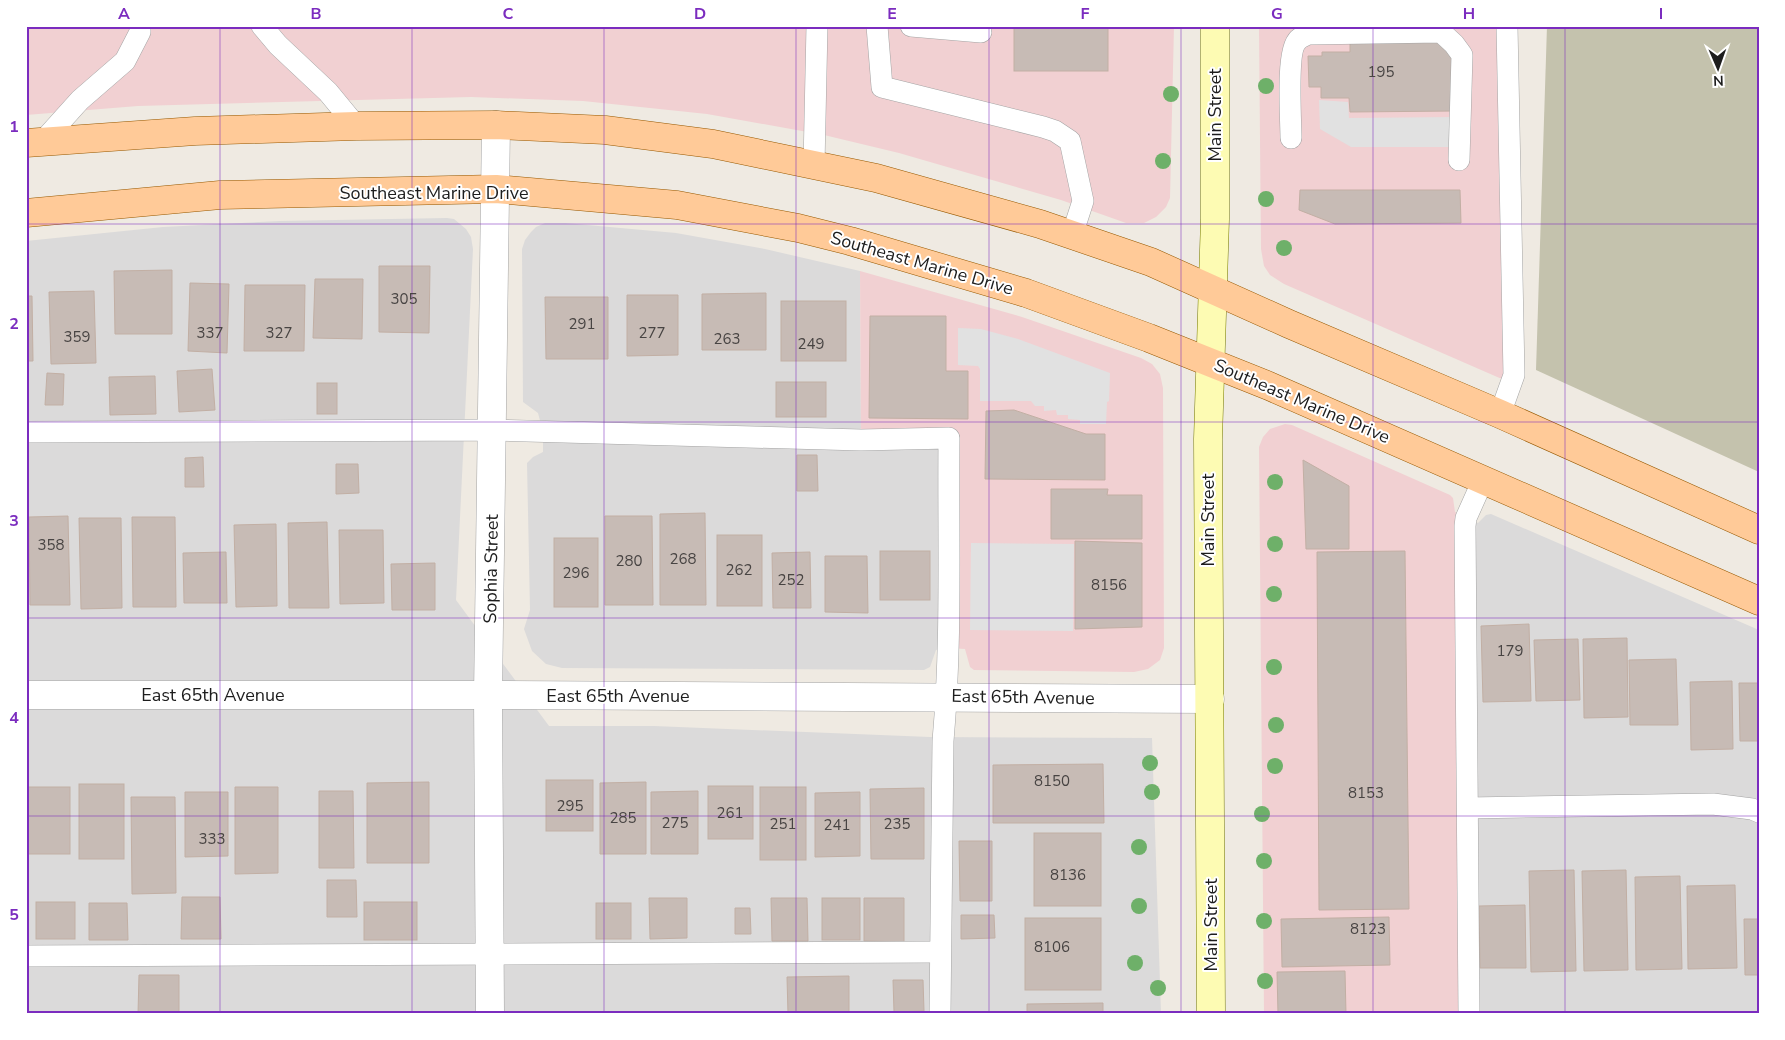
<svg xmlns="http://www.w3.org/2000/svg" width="1785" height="1040" viewBox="0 0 1785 1040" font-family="'Nunito Sans',sans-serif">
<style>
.residential{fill:#dbdada}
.commercial{fill:#f1d0d2}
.construction{fill:#c4c2ad}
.parking{fill:#e1e1e1}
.building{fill:#c7bbb5;stroke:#c2afa4}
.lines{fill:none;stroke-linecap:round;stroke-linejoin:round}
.lane-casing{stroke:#a4a4a4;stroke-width:22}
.street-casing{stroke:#a4a4a4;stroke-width:29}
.secondary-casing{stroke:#757900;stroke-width:29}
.primary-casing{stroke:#975900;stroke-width:29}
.lane{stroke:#fff;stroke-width:21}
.street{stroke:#fff;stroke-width:28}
.secondary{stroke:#fdfbb3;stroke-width:28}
.primary{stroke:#ffca98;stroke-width:28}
.tree{fill:#6eb069}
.grid{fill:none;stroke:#7b2cbf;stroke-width:1;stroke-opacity:0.55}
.labels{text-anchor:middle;stroke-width:4;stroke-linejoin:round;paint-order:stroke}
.number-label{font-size:15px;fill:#484443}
.street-label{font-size:18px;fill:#1d1d1d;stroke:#fff}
.neatline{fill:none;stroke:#7b2cbf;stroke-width:2}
.grid-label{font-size:16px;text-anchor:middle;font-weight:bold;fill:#7b2cbf}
</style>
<rect width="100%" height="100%" fill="#efeae2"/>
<g class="residential">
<path d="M447 218 454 219 466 229 471 237 473 249 456 600 549 726H654L930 737 1152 738 1161 1014H26V241L163 227 280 221Z"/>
<path d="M545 223H565L676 233 765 249 860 271 861 440 949 438 948 648 936 650 930 667 924 670 562 668 546 664 532 651 524 629 530 610 527 463 533 457 543 452V432L538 413 523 402 522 249 525 240 531 232 536 227Z"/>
<path d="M1491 514 1759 630V1014H1469L1466 518 1478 523 1486 515Z"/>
</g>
<g class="commercial">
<path d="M26 26H1174L1170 198 1166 207 1156 217 1144 223H1126L1061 200 899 153 824 135 707 114 583 101 471 97 138 106 26 115Z"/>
<path d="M1259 26H1507L1511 383 1284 284 1270 275 1264 266 1261 249Z"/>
<path d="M860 271 1022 317 1141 358 1152 364 1160 374 1163 388 1164 648 1160 660 1148 669 1134 672 974 670 970 667 965 649 948 648 949 439 861 440Z"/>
<path d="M1285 424 1292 425 1450 495 1453 498 1455 512 1466 518 1469 1014H1264L1259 447 1263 437 1270 429Z"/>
</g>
<path class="construction" d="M1547 26H1759V472L1536 370Z"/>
<g class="parking">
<path d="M1319 100 1348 102 1349 118 1456 117V147H1351L1320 129Z"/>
<path d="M958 328 981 329 1018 339 1110 373 1109 401 1107 402 1106 424H1080V420L1068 419V415H1057L1056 410 1044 411V406H1035L1031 401H980V369L978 366 958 365Z"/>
<path d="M971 543 1074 544 1073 631 970 630Z"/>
</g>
<g class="building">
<rect x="1014" y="26" width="94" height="45"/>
<path d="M1443 40 1453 49 1454 111 1350 112 1349 98H1321V87H1309L1308 56H1322V52H1350V41Z"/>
<path d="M1300 190H1460L1461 223 1335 224 1299 210Z"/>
<path d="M379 266H430L429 333 379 332Z"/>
<path d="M172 270V334H115L114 271Z"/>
<path d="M315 279H363L362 339 313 338Z"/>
<path d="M190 283 229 284 227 353 188 351Z"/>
<path d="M245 285H305L304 351H244Z"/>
<path d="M94 291 96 363 51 364 49 292Z"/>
<path d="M766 293V350H702V294Z"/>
<path d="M627 295H678V355L627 356Z"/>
<path d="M26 296H32L33 361H26Z"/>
<path d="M545 297H608V359H546Z"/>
<rect x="781" y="301" width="65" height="60"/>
<path d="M870 316H946V371H968V419L869 418Z"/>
<path d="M212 369 215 410 179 412 177 371Z"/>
<path d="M47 373 64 374 63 405H45Z"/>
<path d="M155 376 156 414 110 415 109 377Z"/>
<rect x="776" y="382" width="50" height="35"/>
<rect x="317" y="383" width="20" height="31"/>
<path d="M1014 410 1086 434H1105V480L985 479 986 411Z"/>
<path d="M797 455H817L818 491H797Z"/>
<path d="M203 457 204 487H185V458Z"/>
<path d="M1303 460 1349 486V549H1306Z"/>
<path d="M336 464H358L359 493 336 494Z"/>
<path d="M1051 489H1108L1107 495H1142V539H1051Z"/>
<path d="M705 513 706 605H660V514Z"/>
<path d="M68 516 70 605H30L29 517Z"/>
<path d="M605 516H652L653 605H605Z"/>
<path d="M132 517H175L176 607H133Z"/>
<path d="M79 518H121L122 608 81 609Z"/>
<path d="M327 522 329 608H289L288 523Z"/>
<path d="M276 524 277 606 236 607 234 525Z"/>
<path d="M339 530H383L384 603 340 604Z"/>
<rect x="717" y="535" width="45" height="71"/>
<rect x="554" y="538" width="44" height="69"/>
<path d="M1075 541 1142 543V627L1075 629Z"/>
<rect x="880" y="551" width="50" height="49"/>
<path d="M1405 551 1409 909 1319 910 1317 552Z"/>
<path d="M226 552 227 603H184L183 553Z"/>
<path d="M810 552 811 608H773L772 553Z"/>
<path d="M825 556H867L868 613 825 612Z"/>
<path d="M435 563V610H392L391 564Z"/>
<path d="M1529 624 1531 701 1483 702 1481 626Z"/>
<path d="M1627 638 1628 717 1584 718 1583 639Z"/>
<path d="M1578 639 1580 700 1536 701 1534 640Z"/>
<path d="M1676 659 1678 725H1630L1629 660Z"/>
<path d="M1732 681 1733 749 1691 750 1690 682Z"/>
<path d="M1739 683H1759V741H1740Z"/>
<path d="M1103 764 1104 823H993V765Z"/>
<rect x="546" y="780" width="47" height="51"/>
<path d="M429 782V863H367V783Z"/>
<path d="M646 782V854H600V783Z"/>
<rect x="79" y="784" width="45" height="75"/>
<rect x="708" y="786" width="45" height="53"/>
<rect x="27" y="787" width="43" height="67"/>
<path d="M235 787H278V873L235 874Z"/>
<rect x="760" y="787" width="46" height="73"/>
<path d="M924 788V859H871L870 789Z"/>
<path d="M319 791H353L354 868H319Z"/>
<path d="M698 791V854H651V792Z"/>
<path d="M185 792H228V856L185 857Z"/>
<path d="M860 792V856L815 857V793Z"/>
<path d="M131 797H175L176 893 132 894Z"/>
<rect x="1034" y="833" width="67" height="73"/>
<path d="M959 841H992V901H960Z"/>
<path d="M1574 870 1576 971 1531 972 1529 871Z"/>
<path d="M1626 870 1628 970 1584 971 1582 871Z"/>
<path d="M1680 876 1682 969 1636 970 1635 877Z"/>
<path d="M327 880H356L357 917H327Z"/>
<path d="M1735 885 1737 968 1688 969 1687 886Z"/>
<path d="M182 897H220L221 939H181Z"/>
<path d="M649 898H687V938L650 939Z"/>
<path d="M771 898H807L808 941H772Z"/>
<rect x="822" y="898" width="38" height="42"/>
<path d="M864 898H904V942L864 941Z"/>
<rect x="36" y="902" width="39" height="37"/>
<rect x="364" y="902" width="53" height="38"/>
<path d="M89 903H127L128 940H89Z"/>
<rect x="596" y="903" width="35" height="36"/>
<path d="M1525 905 1526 968H1480L1479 906Z"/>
<path d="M735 908H750L751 934H735Z"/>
<path d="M961 915H994L995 938 961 939Z"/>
<path d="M1389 917 1390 965 1282 967 1281 919Z"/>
<rect x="1025" y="918" width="76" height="72"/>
<path d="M1744 919H1759V975H1745Z"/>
<path d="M1345 971 1346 1014H1278L1277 972Z"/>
<path d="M139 975H179V1014H138Z"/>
<path d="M849 976V1013L788 1014 787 977Z"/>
<path d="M893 980H923L924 1011 894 1012Z"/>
<path d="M1103 1003V1014H1027V1004Z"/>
</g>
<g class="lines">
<g class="lane-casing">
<g id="lane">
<path d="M262 26 278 45 328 92 356 126"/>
<path d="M877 26 882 87 1043 127 1055 131 1070 141 1083 201 1072 235"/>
<path d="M911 26 981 32"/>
<path d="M1291 138C1291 121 1286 50 1298 40 1300 37 1305 36 1308 34L1441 32 1454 44 1462 55 1459 160"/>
<path d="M44 140 80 100 125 61 140 32V26"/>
<path d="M814 165 817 26"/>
<path d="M1500 414 1514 375 1507 26"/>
<path d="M26 432 492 430 861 440 949 438C948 539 952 641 943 741L940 1014"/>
<path d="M1468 808 1713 804 1752 809 1759 812"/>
<path d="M26 956 940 952"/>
<path d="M1469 1014 1465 526 1466 518 1483 480"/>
</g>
</g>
<g class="street-casing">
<g id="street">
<path d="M26 695H488L1210 699"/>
<path d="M490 1014 488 695 496 125"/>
</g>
</g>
<g class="secondary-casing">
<path id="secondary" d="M1211 1014 1208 439 1215 219V26"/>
</g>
<g class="primary-casing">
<g id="primary">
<path d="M26 143 195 131 356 126 496 125 605 130 713 144 876 178 1040 224 1151 262 1289 324 1500 414 1759 530"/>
<path d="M26 213 220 195 496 189 677 205 798 228 850 241 1026 293 1149 338 1269 386 1759 601"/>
</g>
</g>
<use href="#lane" class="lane"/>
<use href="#street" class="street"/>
<use href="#secondary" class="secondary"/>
<use href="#primary" class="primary"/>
</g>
<g class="tree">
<circle cx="1266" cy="86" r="8"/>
<circle cx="1171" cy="94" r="8"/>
<circle cx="1163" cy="161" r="8"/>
<circle cx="1266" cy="199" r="8"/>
<circle cx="1284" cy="248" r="8"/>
<circle cx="1275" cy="482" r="8"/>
<circle cx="1275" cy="544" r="8"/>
<circle cx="1274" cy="594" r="8"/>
<circle cx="1274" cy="667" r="8"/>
<circle cx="1276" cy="725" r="8"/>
<circle cx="1150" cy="763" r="8"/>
<circle cx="1275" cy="766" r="8"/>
<circle cx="1152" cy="792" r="8"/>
<circle cx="1262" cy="814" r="8"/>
<circle cx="1139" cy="847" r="8"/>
<circle cx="1264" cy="861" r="8"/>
<circle cx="1139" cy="906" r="8"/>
<circle cx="1264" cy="921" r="8"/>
<circle cx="1135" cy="963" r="8"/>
<circle cx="1265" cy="981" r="8"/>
<circle cx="1158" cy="988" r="8"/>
</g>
<path class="grid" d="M220 26V1014M412 26V1014M604 26V1014M796 26V1014M989 26V1014M1181 26V1014M1373 26V1014M1565 26V1014M26 224H1759M26 422H1759M26 618H1759M26 816H1759"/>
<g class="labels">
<g class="number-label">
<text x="1381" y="77">195</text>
<text x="404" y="304">305</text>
<text x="582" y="329">291</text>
<text x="210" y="338">337</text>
<text x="279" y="338">327</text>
<text x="652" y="338">277</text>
<text x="77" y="342">359</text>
<text x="727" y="344">263</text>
<text x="811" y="349">249</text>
<text x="51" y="550">358</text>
<text x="683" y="564">268</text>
<text x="629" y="566">280</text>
<text x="739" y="575">262</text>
<text x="576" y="578">296</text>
<text x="791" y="585">252</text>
<text x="1109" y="590">8156</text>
<text x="1510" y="656">179</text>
<text x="1052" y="786">8150</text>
<text x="1366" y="798">8153</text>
<text x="570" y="811">295</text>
<text x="730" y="818">261</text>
<text x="623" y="823">285</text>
<text x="675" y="828">275</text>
<text x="783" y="829">251</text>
<text x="897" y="829">235</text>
<text x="837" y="830">241</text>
<text x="212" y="844">333</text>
<text x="1068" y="880">8136</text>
<text x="1368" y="934">8123</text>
<text x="1052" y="952">8106</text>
</g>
<g class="street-label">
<text transform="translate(1215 115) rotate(-90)" y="6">Main Street</text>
<text x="434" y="199">Southeast Marine Drive</text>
<text transform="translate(922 263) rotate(16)" y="6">Southeast Marine Drive</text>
<text transform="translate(1302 401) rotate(23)" y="6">Southeast Marine Drive</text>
<text transform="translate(1208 520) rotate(-90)" y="6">Main Street</text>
<text transform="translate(491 569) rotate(-89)" y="6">Sophia Street</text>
<text x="213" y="701">East 65th Avenue</text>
<text x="618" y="702">East 65th Avenue</text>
<text transform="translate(1023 697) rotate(1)" y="6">East 65th Avenue</text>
<text transform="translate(1211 925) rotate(-90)" y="6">Main Street</text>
</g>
</g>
<rect width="1785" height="1040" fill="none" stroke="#ffffff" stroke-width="55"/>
<g transform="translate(1718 68) rotate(178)" stroke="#ffffff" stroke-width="4" paint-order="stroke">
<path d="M0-4L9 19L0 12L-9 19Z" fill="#1d1d1d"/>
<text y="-8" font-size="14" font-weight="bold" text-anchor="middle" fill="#1d1d1d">N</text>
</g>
<rect x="28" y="28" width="1730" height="984" class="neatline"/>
<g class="grid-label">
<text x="124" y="19">A</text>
<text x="316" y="19">B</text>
<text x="508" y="19">C</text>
<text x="700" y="19">D</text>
<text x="892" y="19">E</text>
<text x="1085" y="19">F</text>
<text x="1277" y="19">G</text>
<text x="1469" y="19">H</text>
<text x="1661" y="19">I</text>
<text x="14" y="132">1</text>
<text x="14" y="329">2</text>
<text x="14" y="526">3</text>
<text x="14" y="723">4</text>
<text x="14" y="920">5</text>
</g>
</svg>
